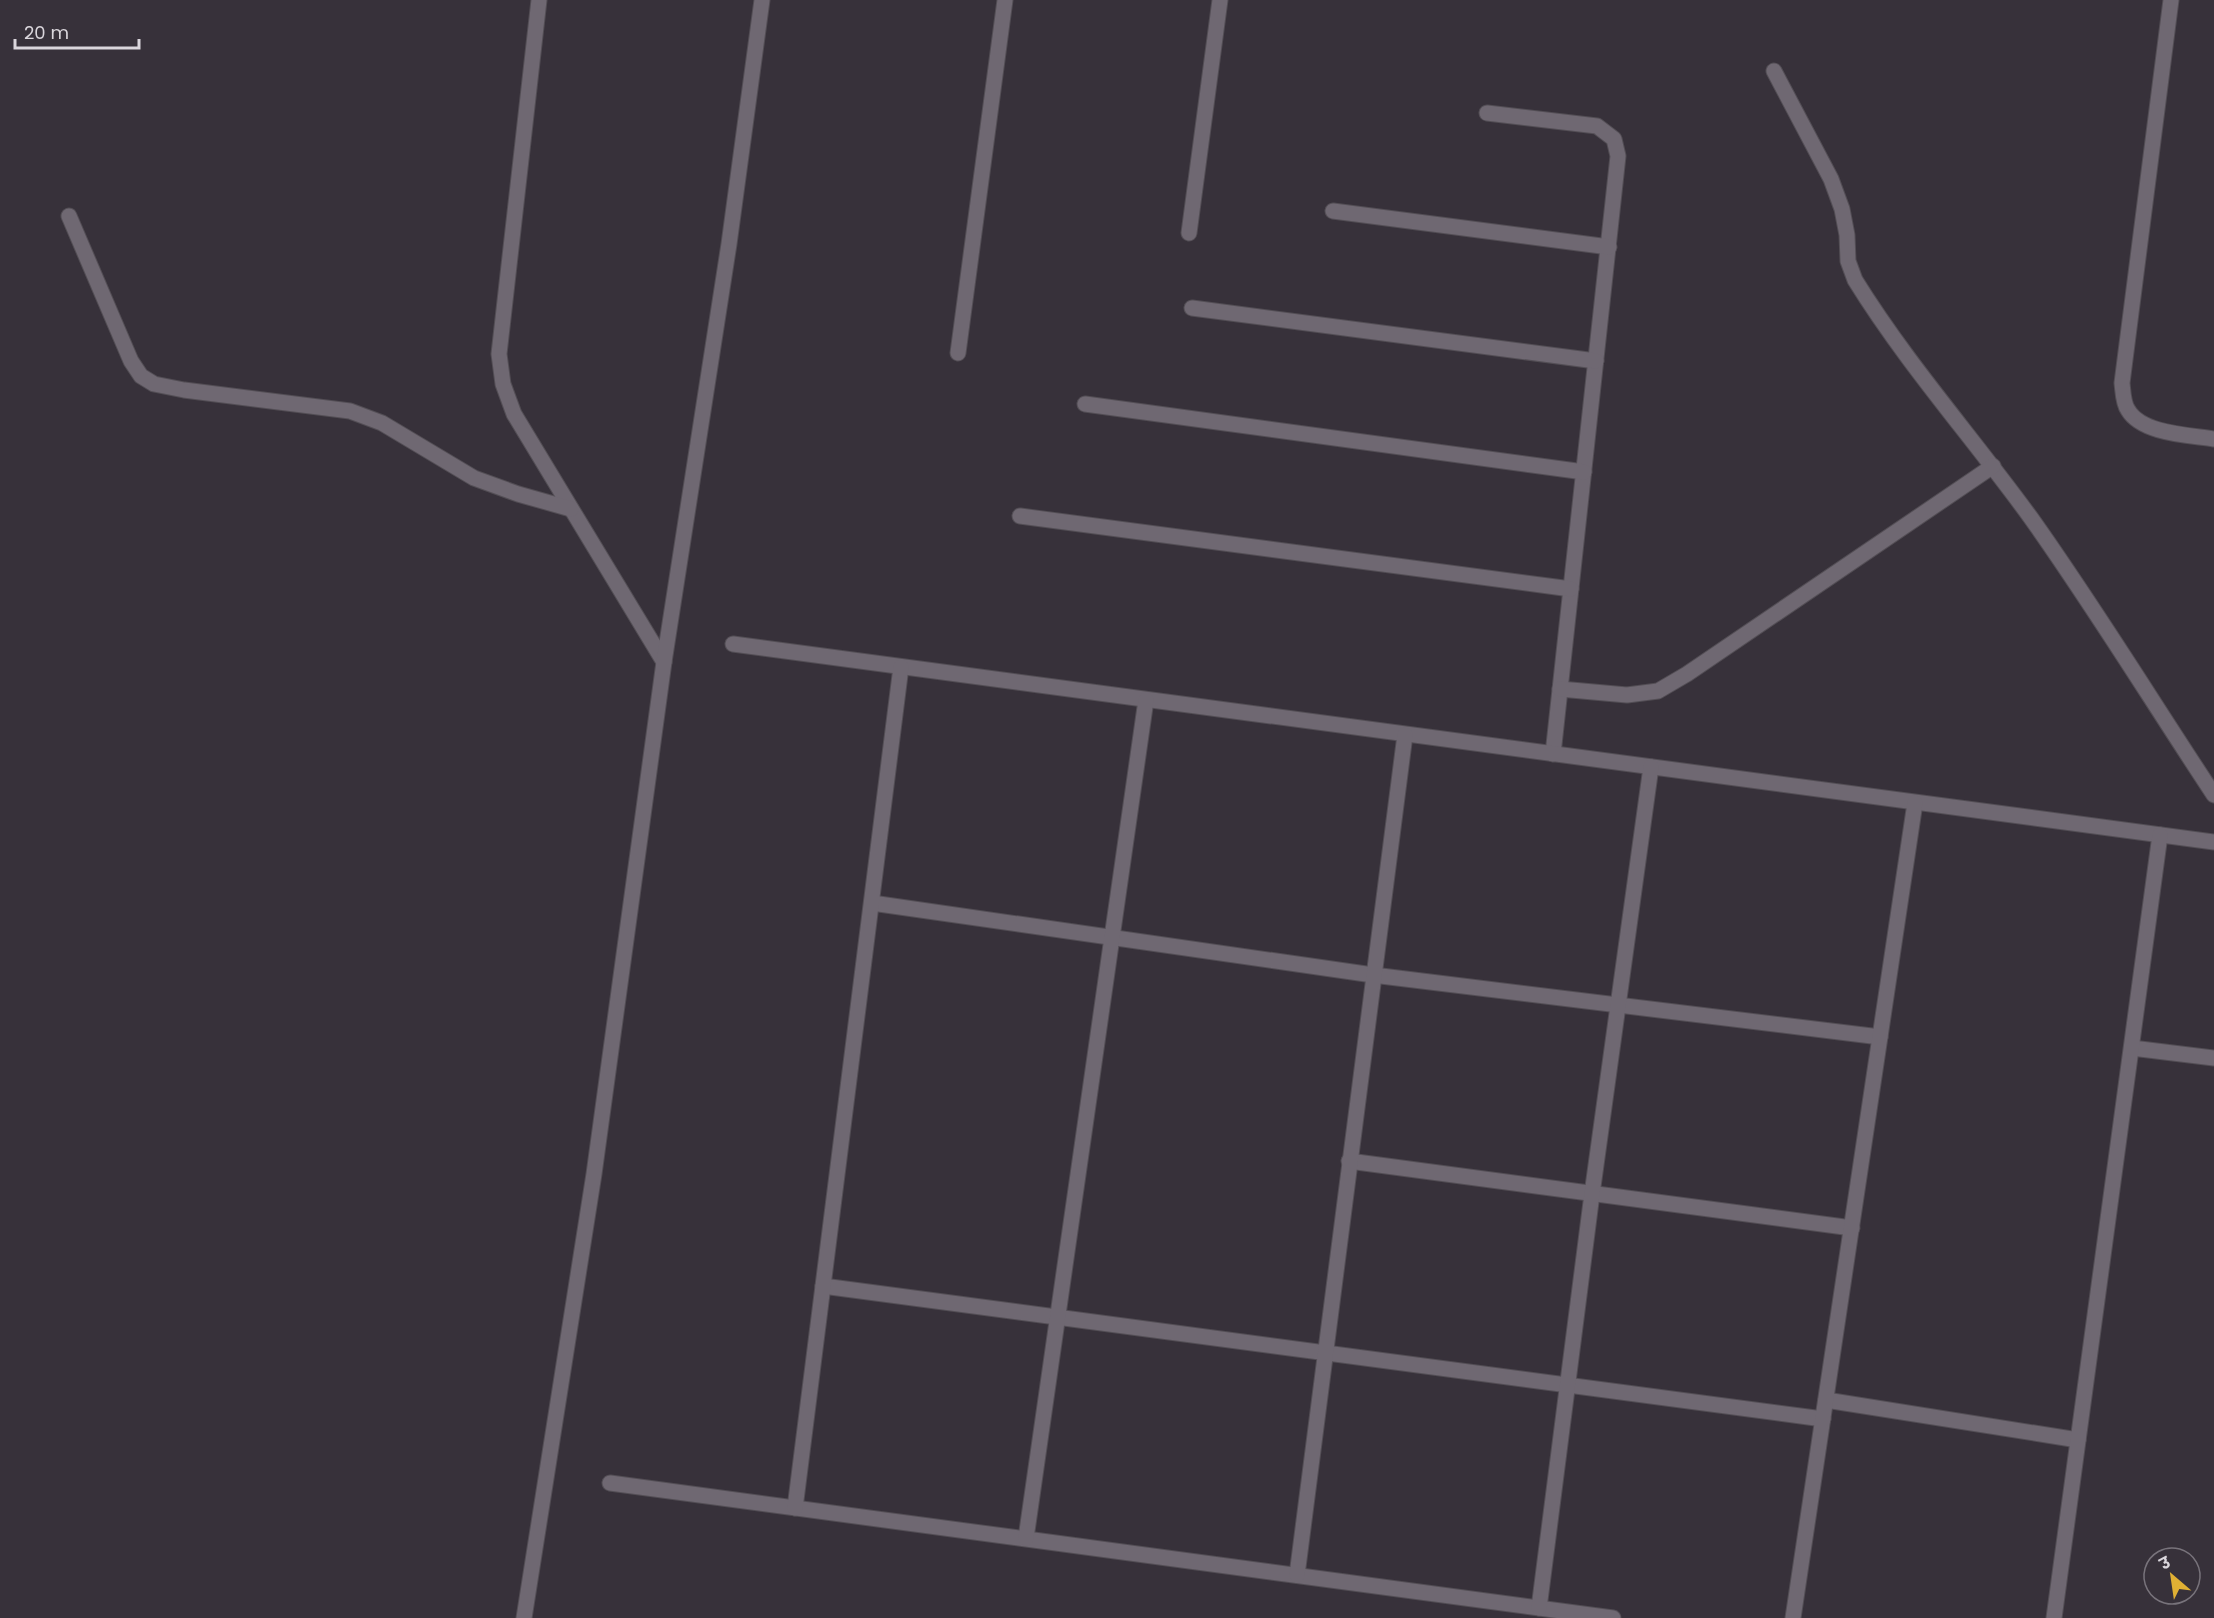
<svg xmlns="http://www.w3.org/2000/svg" width="2214" height="1618" viewBox="0 0 2214 1618" font-family="Poppins,'Noto Sans Devanagari',sans-serif">
<style>
.lines{fill:none;stroke-linecap:round;stroke-linejoin:round}
.minor-casing{stroke:#534e55;stroke-width:17}
.minor{stroke:#6f6872;stroke-width:15}
</style>
<rect width="100%" height="100%" fill="#37313a"/>
<g class="lines">
<g class="minor-casing">
<g id="minor">
<path d="M539 0 499 354 503 384 514 414 664 662"/>
<path d="M2171 0 2122 383C2123 391 2123 403 2128 410 2142 434 2189 435 2214 439"/>
<path d="M1774 71 1831 179 1842 209 1847 235 1848 261 1855 280C1907 364 1973 438 2031 518 2095 608 2153 703 2214 795"/>
<path d="M1487 113 1597 126 1614 139 1618 156 1553 754"/>
<path d="M1333 211 1609 247"/>
<path d="M69 216 131 361 141 376 154 384 184 390 350 411 382 423 474 478 518 494 571 509"/>
<path d="M1189 233 1220 0"/>
<path d="M1192 308 1596 361"/>
<path d="M958 353 1005 0"/>
<path d="M1085 404 1584 472"/>
<path d="M1020 516 1571 589"/>
<path d="M733 644 2214 842"/>
<path d="M1560 689 1627 695 1658 691 1687 674 1993 466"/>
<path d="M872 903 1373 975 1880 1037"/>
<path d="M2132 1048 2214 1058"/>
<path d="M1349 1161 1852 1228"/>
<path d="M823 1286 1823 1419"/>
<path d="M1826 1400 2078 1440"/>
<path d="M610 1483 1613 1618"/>
<path d="M795 1508 901 667"/>
<path d="M1026 1538 1146 700"/>
<path d="M1297 1575 1405 735"/>
<path d="M1539 1608 1592 1194 1651 767"/>
<path d="M524 1618 594 1174 664 662 729 244 762 0"/>
<path d="M1793 1618 1915 803"/>
<path d="M2054 1618 2160 835"/>
</g>
</g>
<use href="#minor" class="minor"/>
</g>
<g transform="translate(2172 1576) rotate(331)"><circle r="28" fill="#37313a" stroke="#78737b" stroke-width="1.5"/>
<path d="M0-4.5L10 22L0 15L-10 22Z" fill="#e0b034"/>
<text y="-9" font-size="16" font-weight="bold" text-anchor="middle" fill="#dad6dc">उ</text>
</g>
<path d="M15 39v9h124v-9" fill="none" stroke="#dad6dc" stroke-width="3"/>
<text x="24" y="39" font-size="18" fill="#dad6dc" stroke="#37313a" stroke-width="4.5" paint-order="stroke">20 m</text>
</svg>
